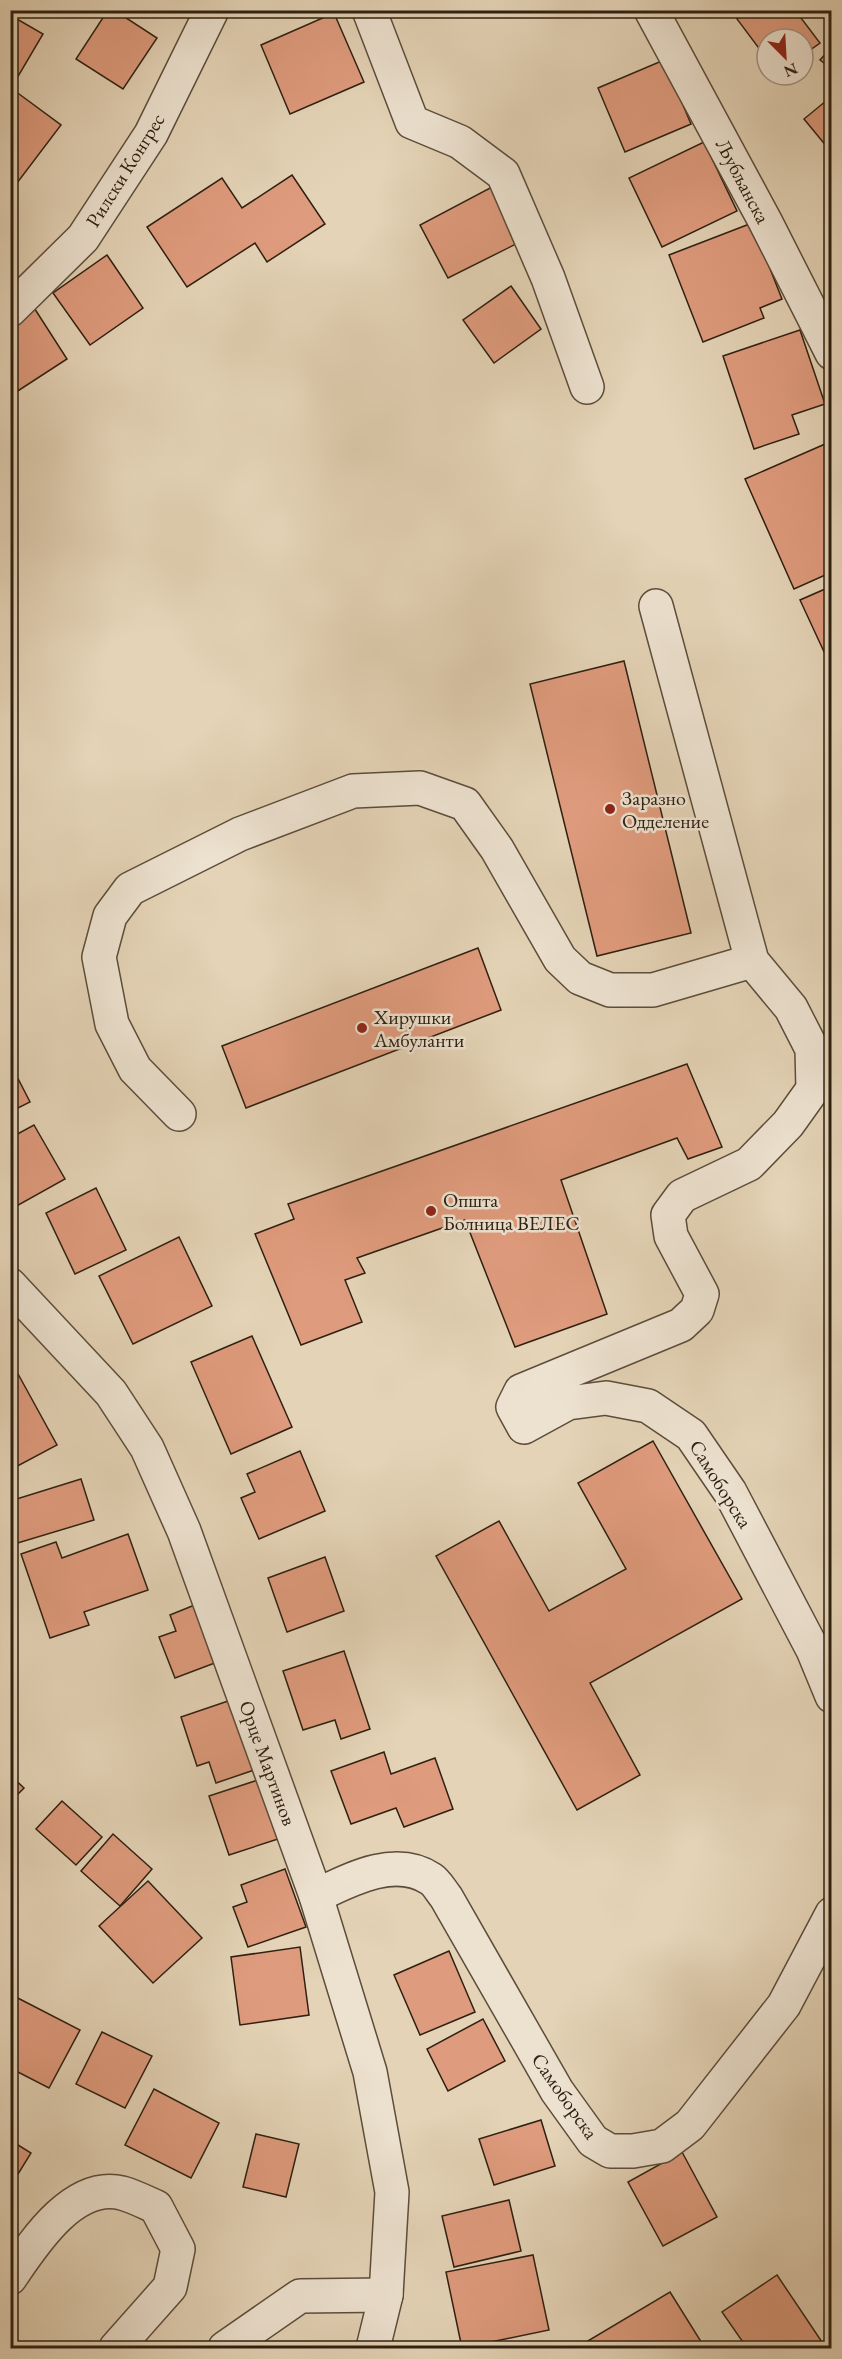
<svg xmlns="http://www.w3.org/2000/svg" width="842" height="2359" viewBox="0 0 842 2359" font-family="'EB Garamond',serif">
<style>
.building{fill:#df9b7d;stroke:#2e2012;stroke-width:1.5}
.lines{fill:none;stroke-linecap:round;stroke-linejoin:round}
.minor-casing{stroke:#5c4d3b;stroke-width:36}
.minor{stroke:#ede2d0;stroke-width:33}
.poi-dot{fill:#8f2418;stroke:#ede2d0;stroke-width:2}
.labels{text-anchor:middle;stroke-width:5;stroke-linejoin:round;paint-order:stroke}
.street-label{font-size:20px;fill:#2e2012;stroke:#ede2d0}
.poi-label{font-size:20px;fill:#2e2012;stroke:#ede2d0;text-anchor:start}
</style>
<rect width="100%" height="100%" fill="#e4d3b6"/>
<filter id="stains"><feTurbulence type="fractalNoise" baseFrequency=".00333" numOctaves="4"/><feColorMatrix values="0 0 0 0 .2 0 0 0 0 .09 0 0 0 0 .02 0 0 0 .5 -.17"/></filter>
<radialGradient id="worn" r=".72"><stop offset=".6" stop-color="#630" stop-opacity="0"/><stop offset="1" stop-color="#630" stop-opacity=".3"/></radialGradient>
<g class="building">
<path d="M108 10H114L157 38 123 89 76 59Z"/>
<path d="M748 10H795L820 43 803 55V39H767V59L737 19Z"/>
<path d="M334 13 364 82 290 114 261 45Z"/>
<path d="M10 15 43 34 10 90Z"/>
<path d="M832 47V69L820 60Z"/>
<path d="M664 60 691 124 625 152 598 88Z"/>
<path d="M15 91 61 125 14 187 10 184V98Z"/>
<path d="M832 96V153L804 119Z"/>
<path d="M704 142 737 211 662 247 629 178Z"/>
<path d="M292 175 325 224 267 262 255 243 187 287 147 227 222 178 242 208Z"/>
<path d="M492 187 520 242 448 278 420 225Z"/>
<path d="M752 223 782 299 760 308 764 318 703 342 669 255Z"/>
<path d="M107 255 143 308 90 345 53 293Z"/>
<path d="M511 286 541 329 494 363 463 320Z"/>
<path d="M31 303 67 359 10 396V316Z"/>
<path d="M800 330 825 404 792 415 799 434 754 449 723 356Z"/>
<path d="M832 441V572L794 589 745 479Z"/>
<path d="M832 586V669L800 600Z"/>
<path d="M624 661 691 933 597 956 530 684Z"/>
<path d="M478 948 501 1010 246 1108 222 1046Z"/>
<path d="M10 1063 30 1102 10 1112Z"/>
<path d="M687 1064 722 1147 688 1159 677 1138 561 1180 607 1314 515 1347 465 1220 357 1258 365 1273 345 1280 362 1322 301 1345 255 1234 294 1219 288 1204Z"/>
<path d="M34 1125 65 1179 13 1208 10 1203V1138Z"/>
<path d="M96 1188 126 1250 75 1274 46 1213Z"/>
<path d="M179 1237 212 1306 133 1344 99 1276Z"/>
<path d="M252 1336 292 1427 231 1454 191 1362Z"/>
<path d="M12 1363 57 1445 10 1470V1364Z"/>
<path d="M653 1441 742 1599 590 1683 640 1775 577 1810 436 1556 499 1521 549 1611 626 1569 578 1483Z"/>
<path d="M300 1451 325 1511 259 1539 241 1498 255 1492 247 1474Z"/>
<path d="M81 1479 94 1520 11 1545 10 1501Z"/>
<path d="M128 1534 148 1590 84 1612 89 1625 50 1638 21 1554 56 1542 62 1558Z"/>
<path d="M325 1557 344 1611 287 1632 268 1578Z"/>
<path d="M197 1604 220 1661 175 1678 159 1637 176 1631 170 1615Z"/>
<path d="M344 1651 370 1729 341 1739 335 1720 303 1730 283 1671Z"/>
<path d="M237 1698 260 1768 216 1783 209 1762 197 1766 181 1717Z"/>
<path d="M384 1752 391 1774 435 1758 453 1809 404 1827 396 1808 351 1824 331 1771Z"/>
<path d="M10 1775 24 1788 10 1802Z"/>
<path d="M261 1779 281 1838 229 1855 209 1796Z"/>
<path d="M62 1801 102 1837 76 1865 36 1829Z"/>
<path d="M113 1834 152 1869 120 1906 81 1871Z"/>
<path d="M285 1869 306 1927 248 1947 233 1907 247 1902 241 1885Z"/>
<path d="M148 1881 202 1938 153 1983 99 1926Z"/>
<path d="M300 1947 309 2015 240 2025 231 1957Z"/>
<path d="M449 1951 475 2012 420 2035 394 1975Z"/>
<path d="M10 1994 80 2030 49 2088 10 2068Z"/>
<path d="M483 2019 505 2061 448 2091 427 2049Z"/>
<path d="M102 2032 152 2056 125 2108 76 2084Z"/>
<path d="M154 2089 219 2123 191 2178 125 2145Z"/>
<path d="M541 2120 555 2166 494 2185 479 2139Z"/>
<path d="M256 2134 299 2144 286 2197 243 2187Z"/>
<path d="M10 2140 31 2153 10 2187Z"/>
<path d="M682 2152 717 2217 663 2246 628 2182Z"/>
<path d="M509 2200 521 2251 454 2267 442 2216Z"/>
<path d="M533 2255 549 2330 462 2348 446 2272Z"/>
<path d="M777 2275 826 2348H747L722 2312Z"/>
<path d="M670 2292 705 2348H576Z"/>
</g>
<g class="lines">
<g class="minor-casing">
<g id="minor">
<path d="M369 10 412 122 460 142 503 174 548 278 587 387"/>
<path d="M651 10 765 221 832 353"/>
<path d="M10 310 83 238 151 134 212 10"/>
<path d="M656 606 752 961 791 1008 812 1049 813 1089 788 1124 749 1164 682 1196 668 1215 671 1236 702 1294 697 1310 681 1325 521 1391 513 1407 524 1427 568 1403 606 1398 648 1406 691 1435 730 1492 813 1650 832 1696"/>
<path d="M179 1114 135 1069 112 1024 99 957 110 916 130 889 240 834 353 791 420 788 465 804 497 849 560 959 580 978 610 990H653L752 961"/>
<path d="M10 1285 111 1393 147 1448 184 1531 316 1896 370 2072 392 2192 386 2295 373 2348"/>
<path d="M316 1896C349 1880 395 1855 431 1879 437 1883 441 1891 446 1897L557 2091 593 2141 610 2151H633L662 2146 690 2125 784 2005 832 1914"/>
<path d="M10 2278C33 2244 73 2181 122 2193 133 2196 145 2202 156 2207L178 2249 170 2287 116 2348"/>
<path d="M225 2348 300 2296 386 2295"/>
</g>
</g>
<use href="#minor" class="minor"/>
</g>
<g class="poi-dot">
<circle cx="610" cy="809" r="6"/>
<circle cx="362" cy="1028" r="6"/>
<circle cx="431" cy="1211" r="6"/>
</g>
<g class="labels">
<g class="street-label">
<text transform="translate(125 170) rotate(-58)" y="7">Рилски Конгрес</text>
<text transform="translate(743 181) rotate(62)" y="7">Љубљанска</text>
<text transform="translate(721 1484) rotate(58)" y="7">Самоборска</text>
<text transform="translate(268 1763) rotate(70)" y="7">Орце Мартинов</text>
<text transform="translate(565 2096) rotate(55)" y="7">Самоборска</text>
</g>
<g class="poi-label">
<text x="622" y="805">Заразно<tspan x="622" dy="23">Одделение</tspan></text>
<text x="374" y="1024">Хирушки<tspan x="374" dy="23">Амбуланти</tspan></text>
<text x="443" y="1207">Општа<tspan x="443" dy="23">Болница ВЕЛЕС</tspan></text>
</g>
</g>
<rect width="842" height="2359" fill="none" stroke="#e4d3b6" stroke-width="36"/>
<rect x="12" y="12" width="818" height="2335" fill="none" stroke="#2e2012" stroke-width="3"/>
<rect x="18" y="18" width="806" height="2323" fill="none" stroke="#2e2012" stroke-width="1.5"/>
<g transform="translate(785 57) rotate(156)"><circle r="28" fill="#ede2d0" stroke="#a19484" stroke-width="1.5"/>
<path d="M0-4.5L10 22L0 15L-10 22Z" fill="#8f2418"/>
<text y="-9" font-size="16" font-weight="bold" text-anchor="middle" fill="#2e2012">N</text>
</g>
<rect width="100%" height="100%" filter="url(#stains)"/>
<rect width="100%" height="100%" fill="url(#worn)"/>
</svg>
